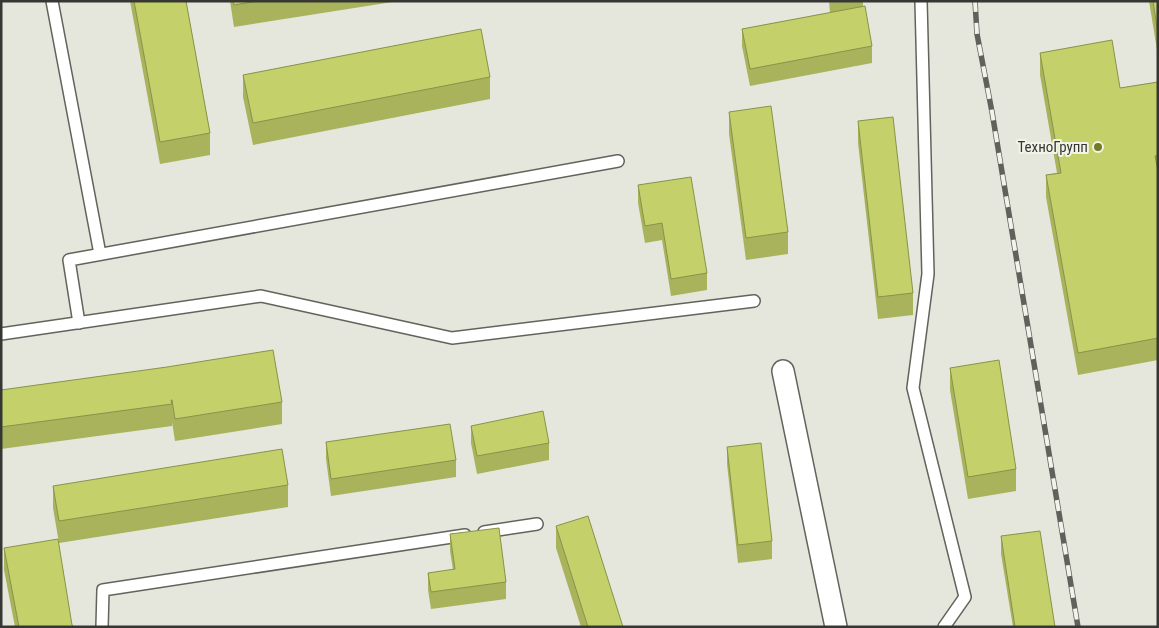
<svg xmlns="http://www.w3.org/2000/svg" width="1159" height="628" viewBox="0 0 1159 628" font-family="'Roboto Condensed',sans-serif">
<style>
.lines{fill:none;stroke-linecap:round;stroke-linejoin:round}
.service-casing{stroke:#62635b;stroke-width:14}
.minor-casing{stroke:#62635b;stroke-width:24}
.service{stroke:#fff;stroke-width:11}
.minor{stroke:#fff;stroke-width:21}
.rail-casing{stroke:#60615b;stroke-width:5.5}
.rail{stroke:#f2f4ea;stroke-width:4;stroke-dasharray:11;stroke-linecap:butt}
.wall{fill:#a9b35b}
.building{fill:#c4d06a;stroke:#89924a}
.poi-dot{fill:#737b26;stroke:#f2f4ea;stroke-width:2}
.labels{text-anchor:middle;stroke-width:4;stroke-linejoin:round;paint-order:stroke}
.poi-label{font-size:15px;fill:#363733;stroke:#f2f4ea;text-anchor:end}
</style>
<rect width="100%" height="100%" fill="#e5e7dc"/>
<g class="lines">
<g class="service-casing">
<g id="service">
<path d="M52 1 100 254"/>
<path d="M921 1 928 274 913 388 965 597 944 627"/>
<path d="M79 323 69 260 618 161"/>
<path d="M1 334 261 296 452 338 754 301"/>
<path d="M484 532 537 524"/>
<path d="M102 627 103 590 465 535"/>
</g>
</g>
<g class="minor-casing">
<path id="minor" d="M783 371 836 627"/>
</g>
<use href="#service" class="service"/>
<use href="#minor" class="minor"/>
<g class="rail-casing">
<path id="rail" d="M975 1 977 34 992 112 1078 627"/>
</g>
<use href="#rail" class="rail"/>
</g>
<g class="wall">
<path d="M130 1H186L210 133V155L160 164Z"/>
<path d="M230 1H399L234 27Z"/>
<path d="M829 1H863V7L872 46V63L750 86 742 46V29L830 13Z"/>
<path d="M1149 1H1158V56Z"/>
<path d="M1040 53 1120 88 1158 82V360L1078 375 1046 197V175L1057 173 1040 75Z"/>
<path d="M243 75 490 77V99L253 145 243 97Z"/>
<path d="M729 112 788 232V254L746 260 729 134Z"/>
<path d="M858 121 913 293V315L878 319 858 143Z"/>
<path d="M638 185 707 273V290L671 296 662 240 645 243 638 203Z"/>
<path d="M950 368 1016 469V491L968 499 950 390Z"/>
<path d="M1 390 282 402V424L175 441 172 422V426L1 449Z"/>
<path d="M471 426 549 443V460L477 474 471 443Z"/>
<path d="M326 442 456 460V477L331 496 326 459Z"/>
<path d="M727 447 772 541V559L738 563 727 464Z"/>
<path d="M288 485V507L59 543 53 508V486Z"/>
<path d="M556 526 623 627H581L556 548Z"/>
<path d="M450 534 506 582V599L431 609 428 590V573L453 570 450 551Z"/>
<path d="M1001 536 1055 627H1013L1001 554Z"/>
<path d="M4 548 72 625 74 627H15L4 570Z"/>
</g>
<g class="building">
<path d="M134 1H186L210 133 160 142Z"/>
<path d="M233 1H258L234 5Z"/>
<path d="M1153 1H1158V34Z"/>
<path d="M865 6 872 46 750 69 742 29Z"/>
<path d="M481 29 490 77 253 123 243 75Z"/>
<path d="M1112 40 1120 88 1158 82V155L1155 156 1158 171V338L1078 353 1046 175 1061 173 1040 53Z"/>
<path d="M771 106 788 232 746 238 729 112Z"/>
<path d="M893 117 913 293 878 297 858 121Z"/>
<path d="M691 177 707 273 671 279 662 223 645 226 638 185Z"/>
<path d="M273 350 282 402 175 419 172 400H171L172 404 1 427V390L167 367Z"/>
<path d="M999 360 1016 469 968 477 950 368Z"/>
<path d="M543 411 549 443 477 456 471 426Z"/>
<path d="M450 424 456 460 331 479 326 442Z"/>
<path d="M761 443 772 541 738 545 727 447Z"/>
<path d="M282 449 288 485 59 521 53 486Z"/>
<path d="M588 516 623 627H588L556 526Z"/>
<path d="M499 528 506 582 431 592 428 573 455 569 450 534Z"/>
<path d="M1040 531 1055 627H1015L1001 536Z"/>
<path d="M58 539 72 625 74 627H19L4 548Z"/>
</g>
<circle class="poi-dot" cx="1098" cy="147" r="5"/>
<g class="labels">
<g class="poi-label">
<text x="1088" y="152">ТехноГрупп</text>
</g>
</g>
<rect width="1159" height="628" fill="none" stroke="#363733" stroke-width="5"/>
</svg>
